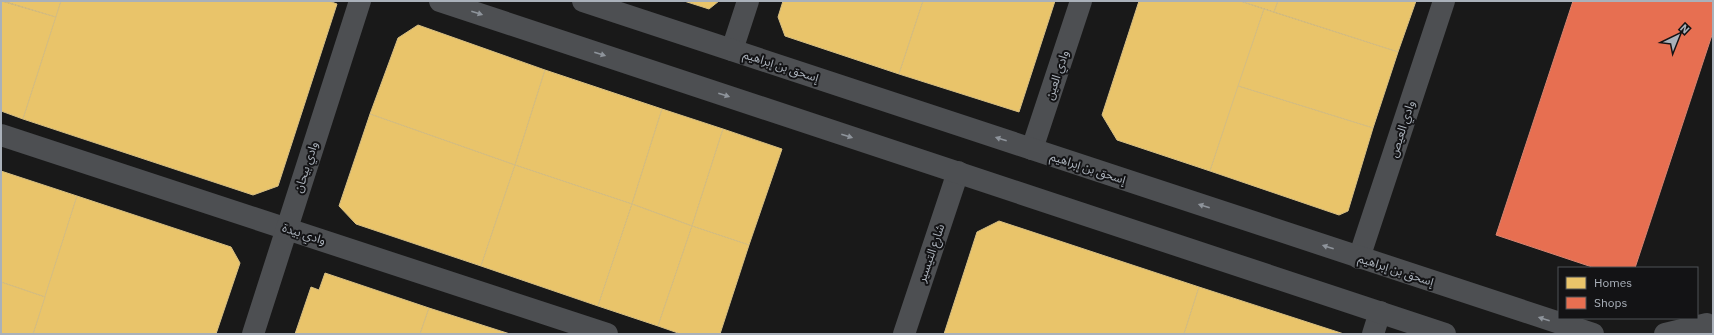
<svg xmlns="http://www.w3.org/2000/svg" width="1714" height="335" viewBox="0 0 1714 335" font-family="'IBM Plex Sans','Noto Sans Arabic',sans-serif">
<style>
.homes{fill:#e9c46a;stroke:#d6be82}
.shops{fill:#e76f51;stroke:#d58370}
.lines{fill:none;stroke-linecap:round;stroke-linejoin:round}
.minor{stroke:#4d4f52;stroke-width:22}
.tertiary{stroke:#4d4f52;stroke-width:22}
.oneway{fill:#8e949b}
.labels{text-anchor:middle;stroke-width:4;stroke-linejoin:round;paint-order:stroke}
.street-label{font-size:12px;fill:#aab1ba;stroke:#131315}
</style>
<rect width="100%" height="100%" fill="#191919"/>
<g class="homes">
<path d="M1 1 56 17 23 119 1 111Z"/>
<path d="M3 1H61L56 17Z"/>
<path d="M61 1H329L337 4 278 186 253 195 23 119Z"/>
<path d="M684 1H719L709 9Z"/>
<path d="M783 1H923L899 74 785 36 778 17Z"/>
<path d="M923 1H1055L1019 112 899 74Z"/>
<path d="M1139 1H1240L1264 9 1210 171 1117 140 1102 115Z"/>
<path d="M1240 1H1278L1274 12Z"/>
<path d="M1278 1H1416L1398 52 1274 12Z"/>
<path d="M1264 9 1398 52 1373 128 1238 86Z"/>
<path d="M418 25 545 70 515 165 370 114 398 38Z"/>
<path d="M545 70 662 109 632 204 515 165Z"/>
<path d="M1238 86 1373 128 1348 211 1339 215 1210 171Z"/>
<path d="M662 109 723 129 692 226 632 204Z"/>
<path d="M370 114 515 165 481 266 356 224 339 206Z"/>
<path d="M723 129 782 149 749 245 692 226Z"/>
<path d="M515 165 632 204 598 306 481 266Z"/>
<path d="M1 171 77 196 45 297 1 282Z"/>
<path d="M77 196 231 247 240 263 216 334H33Z"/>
<path d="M632 204 692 226 658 326 598 306Z"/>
<path d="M999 221 1199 287 1184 334H944L977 232Z"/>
<path d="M692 226 749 245 720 334H681L658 326Z"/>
<path d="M325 273 429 308 420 334H295L311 287 319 290Z"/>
<path d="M1 282 45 297 33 334H1Z"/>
<path d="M1199 287 1344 334H1184Z"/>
<path d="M429 308 510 334H420Z"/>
</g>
<path class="shops" d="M1573 1H1713V32L1635 268H1595L1496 235Z"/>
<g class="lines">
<g class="minor">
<path d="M732 50 748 1"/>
<path d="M1 135 607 334"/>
<path d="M1032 149 1081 1"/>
<path d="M1359 258 1444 1"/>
<path d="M253 334 360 1"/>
<path d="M904 334 958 172"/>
<path d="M1373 334 1380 312"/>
</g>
<g class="tertiary">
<path d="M440 1 1445 334"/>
<path d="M583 1 1593 334"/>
<path d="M1665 334 1707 324"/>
</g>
</g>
<defs><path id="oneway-solid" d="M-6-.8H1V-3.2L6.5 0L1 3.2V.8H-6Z"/></defs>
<g class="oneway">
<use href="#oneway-solid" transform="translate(477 13) rotate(18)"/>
<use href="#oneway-solid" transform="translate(600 54) rotate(18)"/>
<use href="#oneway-solid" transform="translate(724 95) rotate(18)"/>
<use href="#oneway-solid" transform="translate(847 136) rotate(18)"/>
<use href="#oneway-solid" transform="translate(1001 139) rotate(-162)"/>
<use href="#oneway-solid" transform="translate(1204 206) rotate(-162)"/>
<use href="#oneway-solid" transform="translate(1328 247) rotate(-162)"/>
<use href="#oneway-solid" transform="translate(1544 319) rotate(-162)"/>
</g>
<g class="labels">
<g class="street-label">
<text transform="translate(781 66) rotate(18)" y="4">إسحق بن إبراهيم</text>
<text transform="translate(1057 75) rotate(-72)" y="4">وادي العين</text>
<text transform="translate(1402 129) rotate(-72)" y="4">وادي العيص</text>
<text transform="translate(306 167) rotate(-72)" y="4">وادي بيحان</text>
<text transform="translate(1088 168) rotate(18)" y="4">إسحق بن إبراهيم</text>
<text transform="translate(304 234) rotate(18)" y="4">وادي بيدة</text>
<text transform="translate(931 253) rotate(-71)" y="4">شارع التيسير</text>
<text transform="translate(1396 270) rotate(18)" y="4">إسحق بن إبراهيم</text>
</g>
</g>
<rect width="1714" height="335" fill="none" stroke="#aab1ba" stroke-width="4"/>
<rect x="1558" y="267" width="140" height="52" fill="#131315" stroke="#4f5257"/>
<rect x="1566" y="277" width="20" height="12" fill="#e9c46a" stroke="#4f5257"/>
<text x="1594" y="287" font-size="12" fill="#aab1ba">Homes</text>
<rect x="1566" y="297" width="20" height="12" fill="#e76f51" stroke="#4f5257"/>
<text x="1594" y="307" font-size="12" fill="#aab1ba">Shops</text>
<g transform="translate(1678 36) rotate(43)" stroke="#131315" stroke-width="3" paint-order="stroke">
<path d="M0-3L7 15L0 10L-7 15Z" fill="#aab1ba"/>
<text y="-6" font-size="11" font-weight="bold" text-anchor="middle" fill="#aab1ba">N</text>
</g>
</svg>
